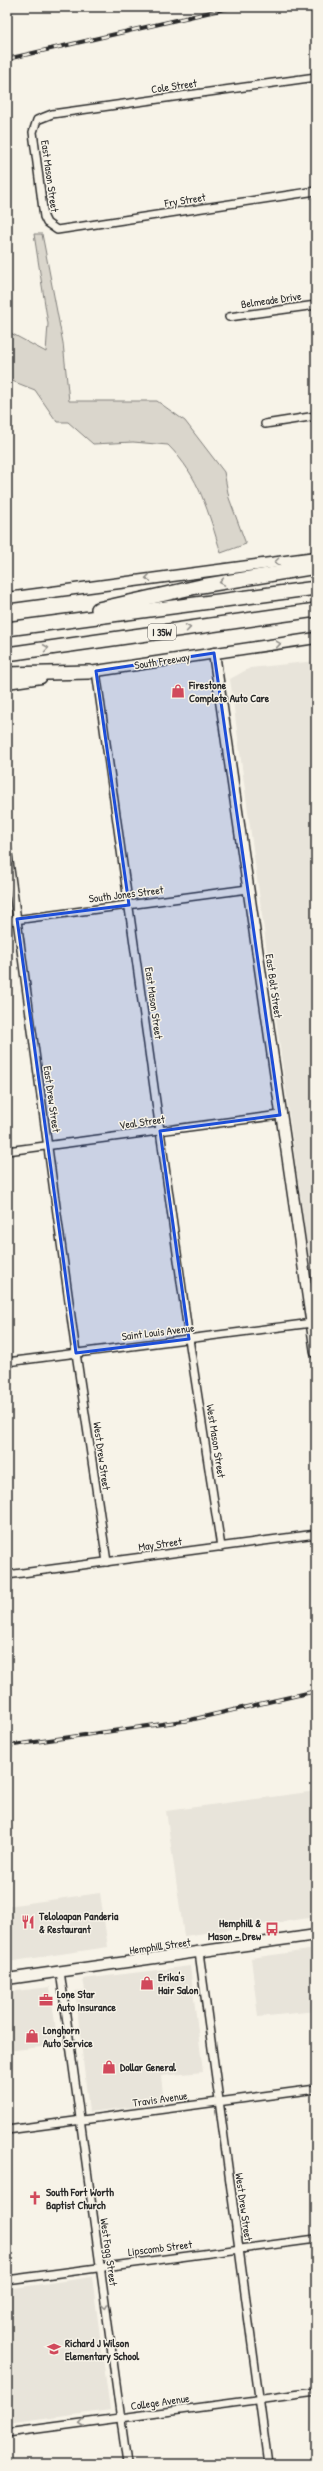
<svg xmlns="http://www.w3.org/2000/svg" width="323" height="2471" viewBox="0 0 323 2471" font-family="'Patrick Hand',sans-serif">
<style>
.built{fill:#e8e4da}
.green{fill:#dad6cc;stroke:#82807c}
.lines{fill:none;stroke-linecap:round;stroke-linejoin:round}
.street-casing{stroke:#2b2b2b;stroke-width:10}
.secondary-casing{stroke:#2b2b2b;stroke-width:13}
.highway-casing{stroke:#2b2b2b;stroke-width:16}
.street{stroke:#f7f3e8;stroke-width:7}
.secondary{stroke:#f7f3e8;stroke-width:10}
.highway{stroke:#f7f3e8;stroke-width:13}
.rail-casing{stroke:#2b2b2b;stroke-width:4}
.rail{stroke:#f7f3e8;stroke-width:2.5;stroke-dasharray:8;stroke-linecap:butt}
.oneway{stroke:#918f8a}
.marked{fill:#1d4ed8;fill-opacity:0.2;stroke:#1d4ed8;stroke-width:3;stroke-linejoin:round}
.labels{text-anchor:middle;stroke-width:3;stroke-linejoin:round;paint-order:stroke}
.shield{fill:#f7f3e8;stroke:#686764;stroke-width:1}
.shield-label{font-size:10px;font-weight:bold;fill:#2b2b2b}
.street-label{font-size:11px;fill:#2b2b2b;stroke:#f7f3e8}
.poi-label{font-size:11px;font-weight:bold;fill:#2b2b2b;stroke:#f7f3e8;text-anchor:start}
</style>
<rect width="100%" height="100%" fill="#f7f3e8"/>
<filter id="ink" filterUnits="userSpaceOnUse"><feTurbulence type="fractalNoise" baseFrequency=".025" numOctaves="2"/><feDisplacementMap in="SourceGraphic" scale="8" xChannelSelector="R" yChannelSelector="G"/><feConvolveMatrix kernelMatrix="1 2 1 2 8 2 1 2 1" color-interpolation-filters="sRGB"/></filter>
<g filter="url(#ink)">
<g class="built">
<path d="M316 661V1313L230 679 250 668Z"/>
<path d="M316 1791V1917L184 1936 166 1811Z"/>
<path d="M100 1893 108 1947 7 1962V1906Z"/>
<path d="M316 1949V2011L258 2017 251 1958Z"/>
<path d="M190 1966 203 2072 161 2076 164 2103 89 2112 75 1991 85 1990 83 1979Z"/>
<path d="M50 1987 58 2045 7 2051V1992Z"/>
<path d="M92 2277 110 2410 7 2424V2289Z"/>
</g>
<path class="green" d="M34 234H42L44 244 63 343 69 401H157L185 421 224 472 229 498 246 544 221 553C208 512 200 477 168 445L133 442 93 444 68 422H57L35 390 7 379V331L46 352 48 324Z"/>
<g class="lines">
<g class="street-casing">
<g id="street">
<path d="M316 77 52 114 37 120 33 132 44 217 47 223 57 230 316 191"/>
<path d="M229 317 316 305"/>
<path d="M265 424 316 416"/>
<path d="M96 671 189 1339 221 1547"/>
<path d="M7 847 76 1353 107 1562"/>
<path d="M7 921 248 889"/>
<path d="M7 1151 280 1115"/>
<path d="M7 1362 312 1323"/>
<path d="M7 1575 316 1534"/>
<path d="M199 1952 268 2464"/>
<path d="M60 1971 127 2464"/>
<path d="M7 2130 316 2089"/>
<path d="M7 2280 316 2239"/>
<path d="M7 2433 316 2392"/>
</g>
</g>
<g class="secondary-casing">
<g id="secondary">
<path d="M7 598 316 557"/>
<path d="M214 653 316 1353"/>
<path d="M83 673 316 638"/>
<path d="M7 683 41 678"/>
<path d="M7 1979 316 1935"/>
</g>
</g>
<g class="highway-casing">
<g id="highway">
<path d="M98 609 201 586 316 567"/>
<path d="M7 629 316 588"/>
<path d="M7 654 316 610"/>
<path d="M7 674 89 672"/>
</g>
</g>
<use href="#street" class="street"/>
<use href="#secondary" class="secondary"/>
<use href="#highway" class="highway"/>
<g class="rail-casing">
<g id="rail">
<path d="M7 59 233 7"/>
<path d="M7 1746 190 1720 316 1691"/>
</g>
</g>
<use href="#rail" class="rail"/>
</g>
<defs><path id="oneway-chevron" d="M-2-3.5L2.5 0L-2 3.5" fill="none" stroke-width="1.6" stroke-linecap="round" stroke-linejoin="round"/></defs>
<g class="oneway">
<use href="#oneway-chevron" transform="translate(277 562) rotate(173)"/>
<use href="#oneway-chevron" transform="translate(148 578) rotate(172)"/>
<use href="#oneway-chevron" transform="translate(222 582) rotate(170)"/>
<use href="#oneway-chevron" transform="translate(188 628) rotate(-8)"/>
<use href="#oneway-chevron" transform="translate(278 644) rotate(-8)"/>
<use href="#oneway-chevron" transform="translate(46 648) rotate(-8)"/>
<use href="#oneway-chevron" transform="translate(105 2306) rotate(82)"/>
<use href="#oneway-chevron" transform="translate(82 2423) rotate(172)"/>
</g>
</g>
<path class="marked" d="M214 653 280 1115 160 1131 189 1339 76 1353 17 919 129 905 96 671Z"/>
<defs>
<g id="shop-bare" transform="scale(1.08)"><path d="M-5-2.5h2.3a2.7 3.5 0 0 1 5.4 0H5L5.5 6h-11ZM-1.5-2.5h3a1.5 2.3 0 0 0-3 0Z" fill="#d1495b" stroke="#f7f3e8" stroke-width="2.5" paint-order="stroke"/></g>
<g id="restaurant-bare" transform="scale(1.08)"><path d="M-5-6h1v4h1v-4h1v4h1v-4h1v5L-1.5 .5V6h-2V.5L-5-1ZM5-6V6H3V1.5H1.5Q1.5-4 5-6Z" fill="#d1495b" stroke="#f7f3e8" stroke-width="2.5" paint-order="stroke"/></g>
<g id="bus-bare" transform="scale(1.08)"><path d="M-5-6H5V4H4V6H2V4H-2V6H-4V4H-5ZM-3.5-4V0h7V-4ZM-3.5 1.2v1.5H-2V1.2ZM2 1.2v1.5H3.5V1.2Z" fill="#d1495b" stroke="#f7f3e8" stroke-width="2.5" paint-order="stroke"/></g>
<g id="office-bare" transform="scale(1.08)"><path d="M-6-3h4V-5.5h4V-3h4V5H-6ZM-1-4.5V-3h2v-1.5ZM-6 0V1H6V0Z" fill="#d1495b" stroke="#f7f3e8" stroke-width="2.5" paint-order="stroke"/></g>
<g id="church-bare" transform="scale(1.08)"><path d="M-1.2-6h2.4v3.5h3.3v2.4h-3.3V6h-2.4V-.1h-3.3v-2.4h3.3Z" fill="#d1495b" stroke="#f7f3e8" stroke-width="2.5" paint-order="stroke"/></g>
<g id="school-bare" transform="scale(1.08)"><path d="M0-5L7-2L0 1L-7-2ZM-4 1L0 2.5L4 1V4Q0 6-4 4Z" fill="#d1495b" stroke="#f7f3e8" stroke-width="2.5" paint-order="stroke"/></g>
</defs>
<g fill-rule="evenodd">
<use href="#shop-bare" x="178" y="691"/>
<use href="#restaurant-bare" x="28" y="1922"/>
<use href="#bus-bare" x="272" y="1929"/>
<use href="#shop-bare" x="147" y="1983"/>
<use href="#office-bare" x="46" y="2000"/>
<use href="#shop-bare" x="32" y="2036"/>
<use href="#shop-bare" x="109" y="2067"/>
<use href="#church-bare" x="35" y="2198"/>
<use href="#school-bare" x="54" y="2349"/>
</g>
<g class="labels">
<rect class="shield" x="148" y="624" width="28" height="16" rx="3"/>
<g class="shield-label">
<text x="162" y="636">I 35W</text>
</g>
<g class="street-label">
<text transform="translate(174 86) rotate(-8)" y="4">Cole Street</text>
<text transform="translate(50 176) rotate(82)" y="4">East Mason Street</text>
<text transform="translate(185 200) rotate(-9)" y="4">Fry Street</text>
<text transform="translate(271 300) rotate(-8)" y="4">Belmeade Drive</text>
<text transform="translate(162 661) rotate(-9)" y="4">South Freeway</text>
<text transform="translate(126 894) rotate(-7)" y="4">South Jones Street</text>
<text transform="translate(274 986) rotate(82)" y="4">East Bolt Street</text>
<text transform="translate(154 1003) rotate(82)" y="4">East Mason Street</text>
<text transform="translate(52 1099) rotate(82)" y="4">East Drew Street</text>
<text transform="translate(142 1122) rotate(-8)" y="4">Veal Street</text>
<text transform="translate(158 1332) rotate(-7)" y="4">Saint Louis Avenue</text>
<text transform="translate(216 1441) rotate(81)" y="4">West Mason Street</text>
<text transform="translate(102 1456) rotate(82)" y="4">West Drew Street</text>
<text transform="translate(160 1544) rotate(-8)" y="4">May Street</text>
<text transform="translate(160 1946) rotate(-8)" y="4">Hemphill Street</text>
<text transform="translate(160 2099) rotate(-8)" y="4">Travis Avenue</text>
<text transform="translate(244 2207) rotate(82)" y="4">West Drew Street</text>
<text transform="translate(160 2248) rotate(-7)" y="4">Lipscomb Street</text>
<text transform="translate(109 2252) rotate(82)" y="4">West Fogg Street</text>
<text transform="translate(160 2402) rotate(-8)" y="4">College Avenue</text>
</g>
<g class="poi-label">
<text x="189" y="689">Firestone<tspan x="189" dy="13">Complete Auto Care</tspan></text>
<text x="39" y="1920">Teloloapan Panderia<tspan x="39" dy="13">&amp; Restaurant</tspan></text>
<text x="261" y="1927" text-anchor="end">Hemphill &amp;<tspan x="261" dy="13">Mason - Drew</tspan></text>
<text x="158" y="1981">Erika's<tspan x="158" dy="13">Hair Salon</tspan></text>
<text x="57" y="1998">Lone Star<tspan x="57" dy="13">Auto Insurance</tspan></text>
<text x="43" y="2034">Longhorn<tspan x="43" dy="13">Auto Service</tspan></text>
<text x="120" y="2071">Dollar General</text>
<text x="46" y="2196">South Fort Worth<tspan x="46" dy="13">Baptist Church</tspan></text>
<text x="65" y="2347">Richard J Wilson<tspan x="65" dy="13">Elementary School</tspan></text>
</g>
</g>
<rect width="323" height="2471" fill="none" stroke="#f7f3e8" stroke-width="24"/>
<rect x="12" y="12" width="299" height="2447" fill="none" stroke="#2b2b2b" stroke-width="1.5" filter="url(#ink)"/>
</svg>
